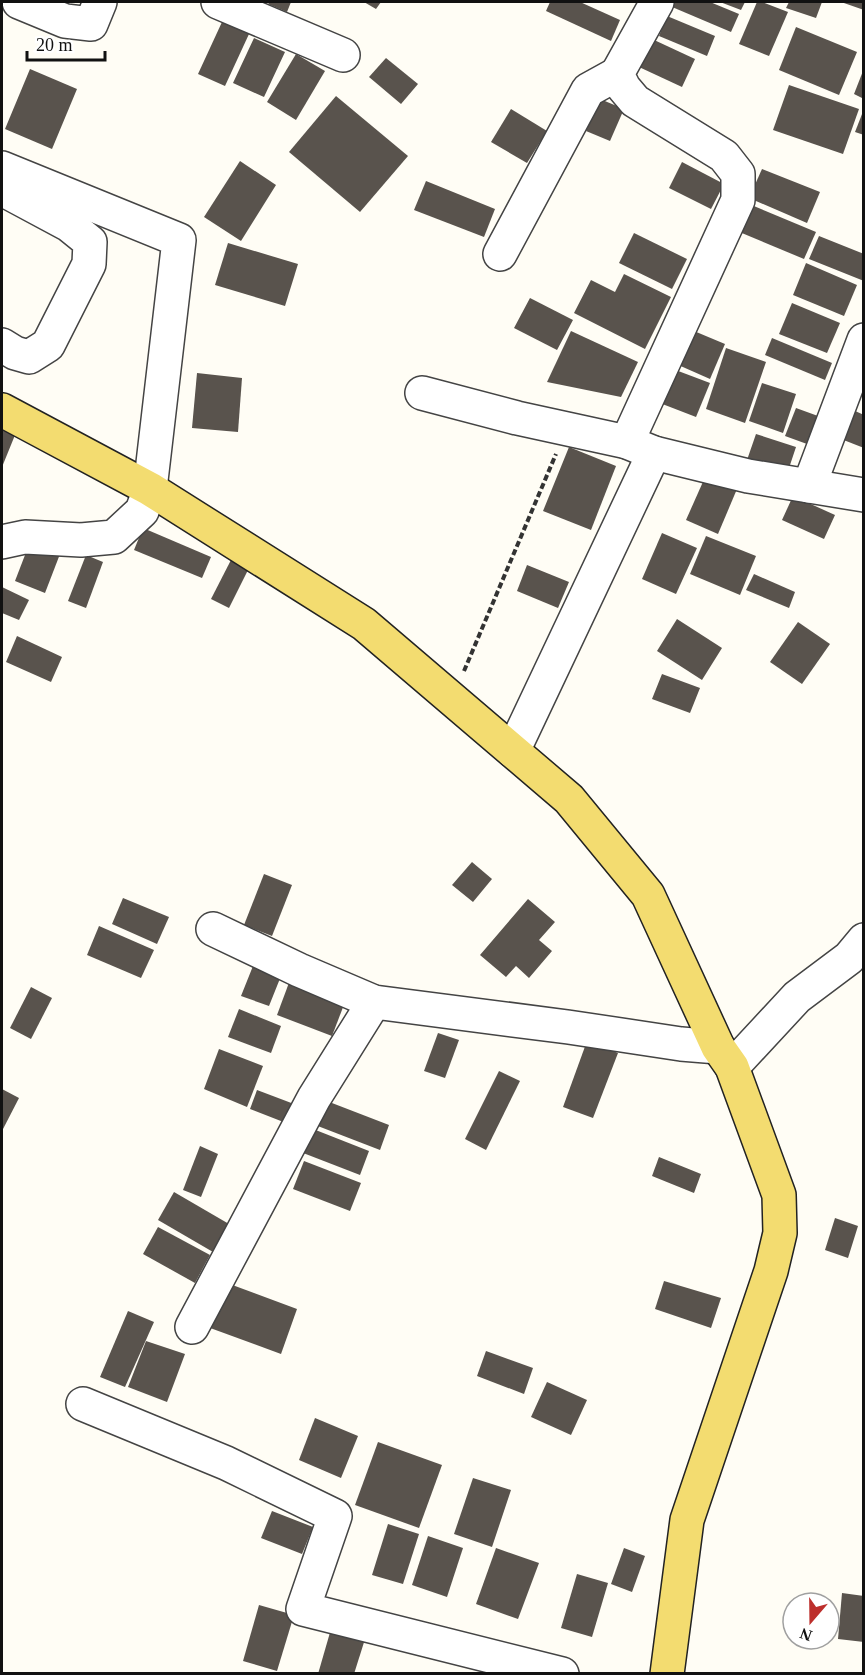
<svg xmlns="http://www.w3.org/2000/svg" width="865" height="1675" viewBox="0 0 865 1675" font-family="'Times New Roman',serif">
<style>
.building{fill:#59534d}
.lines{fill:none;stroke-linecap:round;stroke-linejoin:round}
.minor-casing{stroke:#444;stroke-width:36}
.major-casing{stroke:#222;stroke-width:36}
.path{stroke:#333;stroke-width:4;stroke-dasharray:6 3;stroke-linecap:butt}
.minor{stroke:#fff;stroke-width:33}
.major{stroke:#f3dc70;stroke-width:33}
</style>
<rect width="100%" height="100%" fill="#fffdf5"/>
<g class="building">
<path d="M270 2H291L287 12 268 4Z"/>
<path d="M364 2H381L376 9Z"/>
<path d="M550 2H580L620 20 611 41 546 11Z"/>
<path d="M666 2H710L739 14 731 32 665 4Z"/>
<path d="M720 2H745L741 10Z"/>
<path d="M757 2H762L788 12 769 56 739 44Z"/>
<path d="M789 2H822L816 18 786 8Z"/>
<path d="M841 2H864V10Z"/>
<path d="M667 16 715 36 707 56 659 36Z"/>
<path d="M222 22 249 34 225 86 198 74Z"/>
<path d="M796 27 857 52 839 95 779 70Z"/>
<path d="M254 38 285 52 264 97 233 83Z"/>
<path d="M652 39 695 59 682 87 639 67Z"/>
<path d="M296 54 325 71 296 120 267 102Z"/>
<path d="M386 58 418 84 401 104 369 77Z"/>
<path d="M30 69 77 89 52 149 5 129Z"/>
<path d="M863 71H864V99L854 94Z"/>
<path d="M789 85 859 109 843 154 773 130Z"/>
<path d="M336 96 408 156 360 212 289 152Z"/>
<path d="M600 99 624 109 610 141 586 131Z"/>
<path d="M511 109 547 131 527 163 491 142Z"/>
<path d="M864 109V135L855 132Z"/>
<path d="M240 161 276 185 241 241 204 217Z"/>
<path d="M682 162 724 184 711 209 669 188Z"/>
<path d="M762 169 820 192 807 223 749 198Z"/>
<path d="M426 181 495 209 484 237 414 210Z"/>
<path d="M749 204 816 232 804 259 737 231Z"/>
<path d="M634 233 687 259 672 289 619 263Z"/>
<path d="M819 236 864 254V281L809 259Z"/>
<path d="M228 243 298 264 285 306 215 285Z"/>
<path d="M806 263 857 285 844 316 793 295Z"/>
<path d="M624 274 671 297 645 349 574 313 591 280 615 292Z"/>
<path d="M530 298 573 320 557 350 514 328Z"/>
<path d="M792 303 840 323 827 353 779 334Z"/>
<path d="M682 326 725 344 710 379 667 360Z"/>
<path d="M571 331 638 362 621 397 547 382Z"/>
<path d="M772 338 832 363 825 380 765 355Z"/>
<path d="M726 348 766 362 745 423 706 409Z"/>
<path d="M665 366 710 383 696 417 652 400Z"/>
<path d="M197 373 242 378 238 432 192 428Z"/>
<path d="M762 383 796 394 783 433 749 421Z"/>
<path d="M796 408 818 416 807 444 785 436Z"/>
<path d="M853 410 864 415V448L841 439Z"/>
<path d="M2 430 15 435 2 467Z"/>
<path d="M756 434 796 447 787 474 747 460Z"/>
<path d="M569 447 616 466 591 530 543 511Z"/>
<path d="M706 475 737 489 718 534 686 520Z"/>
<path d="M793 496 835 515 824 539 782 520Z"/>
<path d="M143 528 211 557 202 578 134 550Z"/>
<path d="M662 533 697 548 676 594 642 579Z"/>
<path d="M706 536 756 556 740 595 690 574Z"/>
<path d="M30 542 60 554 45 593 15 581Z"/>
<path d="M86 555 103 562 86 608 68 601Z"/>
<path d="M232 558 250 566 229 608 211 599Z"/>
<path d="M527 565 569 582 558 608 517 591Z"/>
<path d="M754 574 795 592 789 608 746 590Z"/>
<path d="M2 587 29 600 19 620 2 613Z"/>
<path d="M677 619 722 648 702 680 657 651Z"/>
<path d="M798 622 830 644 802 684 770 662Z"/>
<path d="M17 636 62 657 51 682 6 662Z"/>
<path d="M662 674 700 688 690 713 652 699Z"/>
<path d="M472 862 492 879 473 902 452 885Z"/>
<path d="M264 874 292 885 272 936 244 925Z"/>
<path d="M123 898 169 917 157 944 112 924Z"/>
<path d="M528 899 555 922 539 940 552 951 529 978 516 966 506 977 480 955Z"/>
<path d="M99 926 154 950 141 978 87 955Z"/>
<path d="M257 956 285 966 269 1006 241 996Z"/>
<path d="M290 980 345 1002 332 1036 277 1015Z"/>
<path d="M31 987 52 998 31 1039 10 1028Z"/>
<path d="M239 1009 281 1026 271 1053 228 1037Z"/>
<path d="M438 1033 459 1040 445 1078 424 1071Z"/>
<path d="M587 1041 618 1053 593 1118 563 1107Z"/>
<path d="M219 1049 263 1066 247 1107 204 1089Z"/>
<path d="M499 1071 520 1081 486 1150 465 1139Z"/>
<path d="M2 1089 19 1098 2 1131Z"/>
<path d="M257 1090 294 1104 286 1123 250 1109Z"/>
<path d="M319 1098 389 1125 380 1150 310 1123Z"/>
<path d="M308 1127 369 1151 360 1175 298 1151Z"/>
<path d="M200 1146 218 1154 201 1197 183 1190Z"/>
<path d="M659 1157 701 1174 694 1193 652 1176Z"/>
<path d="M304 1161 361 1183 350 1211 293 1189Z"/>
<path d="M174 1192 229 1224 213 1252 158 1220Z"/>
<path d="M835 1218 858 1226 848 1258 825 1250Z"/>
<path d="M158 1227 210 1255 195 1283 143 1254Z"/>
<path d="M219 1280 297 1309 281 1354 202 1325Z"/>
<path d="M664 1281 721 1298 711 1328 655 1309Z"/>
<path d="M128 1311 154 1322 125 1387 100 1377Z"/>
<path d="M146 1341 185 1354 167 1402 128 1387Z"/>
<path d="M486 1351 533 1368 524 1394 477 1376Z"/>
<path d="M547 1382 587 1400 571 1435 531 1417Z"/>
<path d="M315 1418 358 1436 341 1478 299 1460Z"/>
<path d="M378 1442 442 1465 419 1528 355 1505Z"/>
<path d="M473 1478 511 1490 492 1547 454 1534Z"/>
<path d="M272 1511 313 1527 302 1554 261 1538Z"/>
<path d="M388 1524 419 1534 403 1584 372 1575Z"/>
<path d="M428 1536 463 1548 447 1597 412 1585Z"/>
<path d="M496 1548 539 1563 518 1619 476 1604Z"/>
<path d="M624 1548 645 1556 632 1592 611 1584Z"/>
<path d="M577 1574 608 1583 592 1637 561 1628Z"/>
<path d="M842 1593 864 1596V1642L838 1639Z"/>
<path d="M259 1605 294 1615 277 1671 243 1661Z"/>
<path d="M331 1629 365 1639 354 1674H318Z"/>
</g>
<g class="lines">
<g class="minor-casing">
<g id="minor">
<path d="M19 2 65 21 91 24 100 2"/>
<path d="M218 2 343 55"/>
<path d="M2 168 179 240 150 489 142 511 114 537 81 540 25 537 2 542"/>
<path d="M2 189 69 225 90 242 89 264 48 345 29 357 15 353 2 345"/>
<path d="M500 254 588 90 617 74"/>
<path d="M422 393 517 418 627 442 654 453 748 476 864 495"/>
<path d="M627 442 738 200V174L724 156 635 101 624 88 617 74 657 2"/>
<path d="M809 486 864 340"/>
<path d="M513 751 654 453"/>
<path d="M213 929 299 970 374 1002 568 1027 681 1044 718 1047"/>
<path d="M732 1067 797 997 849 958 864 940"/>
<path d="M192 1327 314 1098 374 1002"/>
<path d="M83 1404 226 1463 335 1516 303 1609 562 1674"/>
</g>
</g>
<g class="major-casing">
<path id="major" d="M2 410 150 489 364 624 569 799 648 895 718 1047 732 1067 779 1195 780 1233 771 1271 687 1520 667 1674"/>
</g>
<path class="path" d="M464 671 556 454"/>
<use href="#minor" class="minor"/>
<use href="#major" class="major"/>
</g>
<rect width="865" height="1675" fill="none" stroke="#111111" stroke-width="6"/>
<g transform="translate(811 1621) rotate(200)"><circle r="28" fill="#ffffff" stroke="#a0a0a0" stroke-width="1.5"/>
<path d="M0-4.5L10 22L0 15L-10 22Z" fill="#bd2f2c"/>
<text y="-9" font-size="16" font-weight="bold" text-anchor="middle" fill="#111111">N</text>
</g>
<path d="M27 51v9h78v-9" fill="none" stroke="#111111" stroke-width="3"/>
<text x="36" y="51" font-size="18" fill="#111111" stroke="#ffffff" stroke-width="4.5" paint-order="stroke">20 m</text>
</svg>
